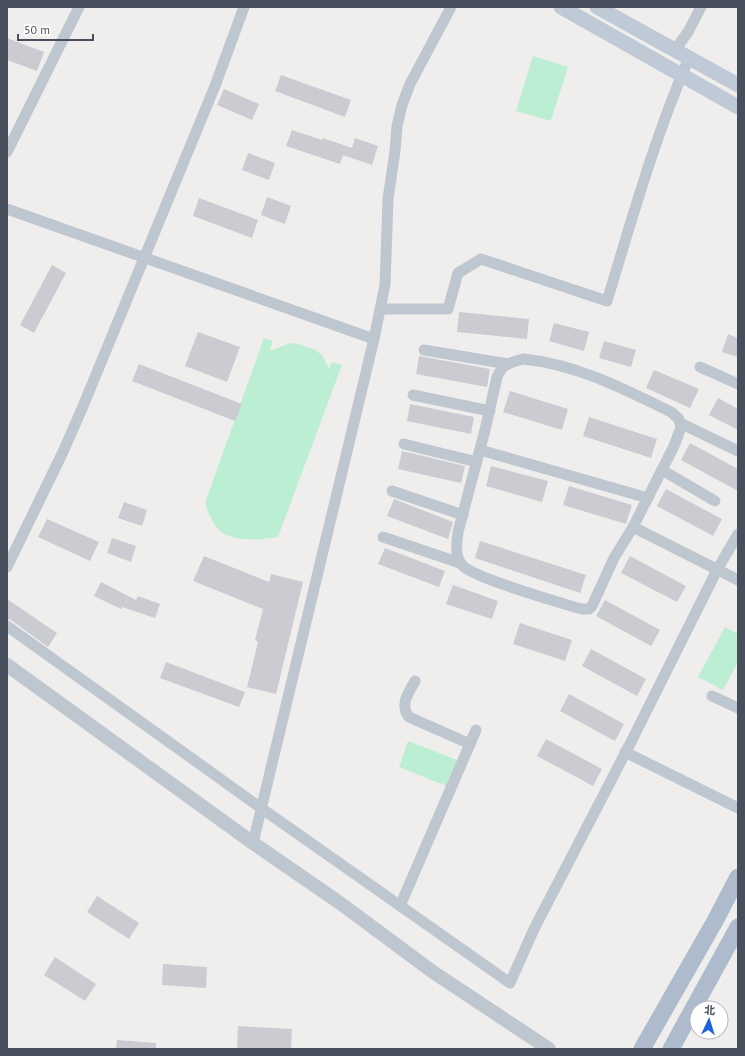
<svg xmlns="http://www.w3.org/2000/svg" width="745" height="1056" viewBox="0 0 745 1056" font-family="'PT Sans','Noto Sans SC',sans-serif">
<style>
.green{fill:#bceed3}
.building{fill:#caccd2}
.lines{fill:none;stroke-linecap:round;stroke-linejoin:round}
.minor{stroke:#bec7d0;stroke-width:11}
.tertiary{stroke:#bec7d0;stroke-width:14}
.secondary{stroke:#c0c9d6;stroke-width:15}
.primary{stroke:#adbbcc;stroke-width:17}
</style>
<rect width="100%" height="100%" fill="#f0eeed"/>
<g class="green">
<path d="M533 56 568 67 551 121 516 111Z"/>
<path d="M264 338 273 341 270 351 290 343 298 344 314 349 323 356 329 369 332 362 342 365 278 537C260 540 230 543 217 528 211 521 208 512 205 503Z"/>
<path d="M725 627 738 634V662L723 690 698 677Z"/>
<path d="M408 741 457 760 446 786 399 767Z"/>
</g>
<g class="building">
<path d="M7 38 44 52 37 71 7 60Z"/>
<path d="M281 75 351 100 345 117 275 91Z"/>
<path d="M224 89 259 104 252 120 217 105Z"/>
<path d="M292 130 322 140 323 138 352 148 355 138 378 146 372 165 343 155 340 164 286 146Z"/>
<path d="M248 153 275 163 269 180 242 170Z"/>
<path d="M267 197 291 206 285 224 261 215Z"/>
<path d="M199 198 258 220 252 238 193 216Z"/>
<path d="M52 265 66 273 34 333 20 325Z"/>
<path d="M459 312 529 319 527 339 457 332Z"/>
<path d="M554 323 589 332 584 351 549 341Z"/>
<path d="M198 332 240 347 227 382 185 366Z"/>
<path d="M728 334 738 338V357L722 352Z"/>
<path d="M604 341 636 350 631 367 599 358Z"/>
<path d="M419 356 490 369 487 387 416 374Z"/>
<path d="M139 364 242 404 235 421 132 381Z"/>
<path d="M654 370 699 389 690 408 646 388Z"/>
<path d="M510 391 568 409 562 430 503 412Z"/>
<path d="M718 398 738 409V430L709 415Z"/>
<path d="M410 404 474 417 471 434 407 421Z"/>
<path d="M589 417 657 439 651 458 583 436Z"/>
<path d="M690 443 738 469V491L681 460Z"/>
<path d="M402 451 465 466 461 483 398 469Z"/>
<path d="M491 466 548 481 542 502 486 486Z"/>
<path d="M569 486 632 505 626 524 563 505Z"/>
<path d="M666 489 722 519 713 536 657 506Z"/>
<path d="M394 499 453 522 448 539 387 516Z"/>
<path d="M124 502 147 510 142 526 118 518Z"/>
<path d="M47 519 99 542 90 561 38 537Z"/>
<path d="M112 538 136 546 131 562 107 553Z"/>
<path d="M480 541 586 575 580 593 475 558Z"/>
<path d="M385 548 445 571 439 587 378 564Z"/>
<path d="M204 556 269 582 271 574 303 582 276 694 247 687 258 642 255 640 263 609 193 581Z"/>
<path d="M630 556 686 586 677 602 621 573Z"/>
<path d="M101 582 136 600 138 596 160 604 155 618 122 607 121 609 94 596Z"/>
<path d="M453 585 498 601 492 619 446 604Z"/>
<path d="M7 599 57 633 48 647 11 620 7 619Z"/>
<path d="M605 600 660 630 651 646 596 616Z"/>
<path d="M520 623 572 640 565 661 513 644Z"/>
<path d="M591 649 646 679 637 696 582 666Z"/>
<path d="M166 662 245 692 239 707 160 678Z"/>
<path d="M569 694 624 724 615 741 560 711Z"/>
<path d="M546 739 602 769 593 786 537 756Z"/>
<path d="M97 896 139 923 129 939 87 912Z"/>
<path d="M55 957 96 984 85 1001 44 975Z"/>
<path d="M163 964 207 967 206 988 162 985Z"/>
<path d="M238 1026 292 1029 291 1049 237 1048Z"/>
<path d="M117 1040 156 1043V1049H116Z"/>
</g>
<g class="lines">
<g class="minor">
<path d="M675 50 688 32 701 7"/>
<path d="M7 152 79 7"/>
<path d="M7 209 374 339"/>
<path d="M380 309H448L458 273 481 259 607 301C632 219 655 136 689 58"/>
<path d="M424 350 508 364"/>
<path d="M523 359C576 364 624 389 671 412L679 419 681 427 674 446 633 527 614 558 592 606 589 609H582L574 607C553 600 473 578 462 565 454 555 457 543 458 532L485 430 497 377C503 363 510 363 523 359Z"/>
<path d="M700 367 738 384"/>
<path d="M413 395 490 411"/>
<path d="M680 423 738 451"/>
<path d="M404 444 477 462"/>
<path d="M480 450 648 498"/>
<path d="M662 470 715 501"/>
<path d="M392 491 463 515"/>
<path d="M633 527 738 580"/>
<path d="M383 537 460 563"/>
<path d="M7 567 62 454 81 411 215 86 244 7"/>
<path d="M7 626 261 808 510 983 534 929 631 742 717 570 738 534"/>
<path d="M415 681C409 692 399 705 409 717L470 744"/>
<path d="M712 696 738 708"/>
<path d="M625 752 738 808"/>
<path d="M253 843 374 339 385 285 388 199 395 151 397 126 402 105 410 84 451 7"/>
<path d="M400 906 476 730"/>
</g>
<path class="tertiary" d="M7 665 253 843 340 903 433 972 549 1049"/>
<g class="secondary">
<path d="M561 7 738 107"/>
<path d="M597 7 738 85"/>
</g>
<g class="primary">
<path d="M642 1049 715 921 738 877"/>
<path d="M671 1049 738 927"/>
</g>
</g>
<rect width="745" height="1056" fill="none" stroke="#464f5b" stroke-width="16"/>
<g transform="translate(709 1020) rotate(4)"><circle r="19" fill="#ffffff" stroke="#b5b9bd"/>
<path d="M0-3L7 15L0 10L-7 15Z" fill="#1c60dc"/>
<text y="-6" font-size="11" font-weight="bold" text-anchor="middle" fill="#464f5b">北</text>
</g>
<path d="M18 34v6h75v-6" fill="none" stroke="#464f5b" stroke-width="2"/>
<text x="24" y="34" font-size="12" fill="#464f5b" stroke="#ffffff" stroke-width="3" paint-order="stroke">50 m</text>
</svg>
